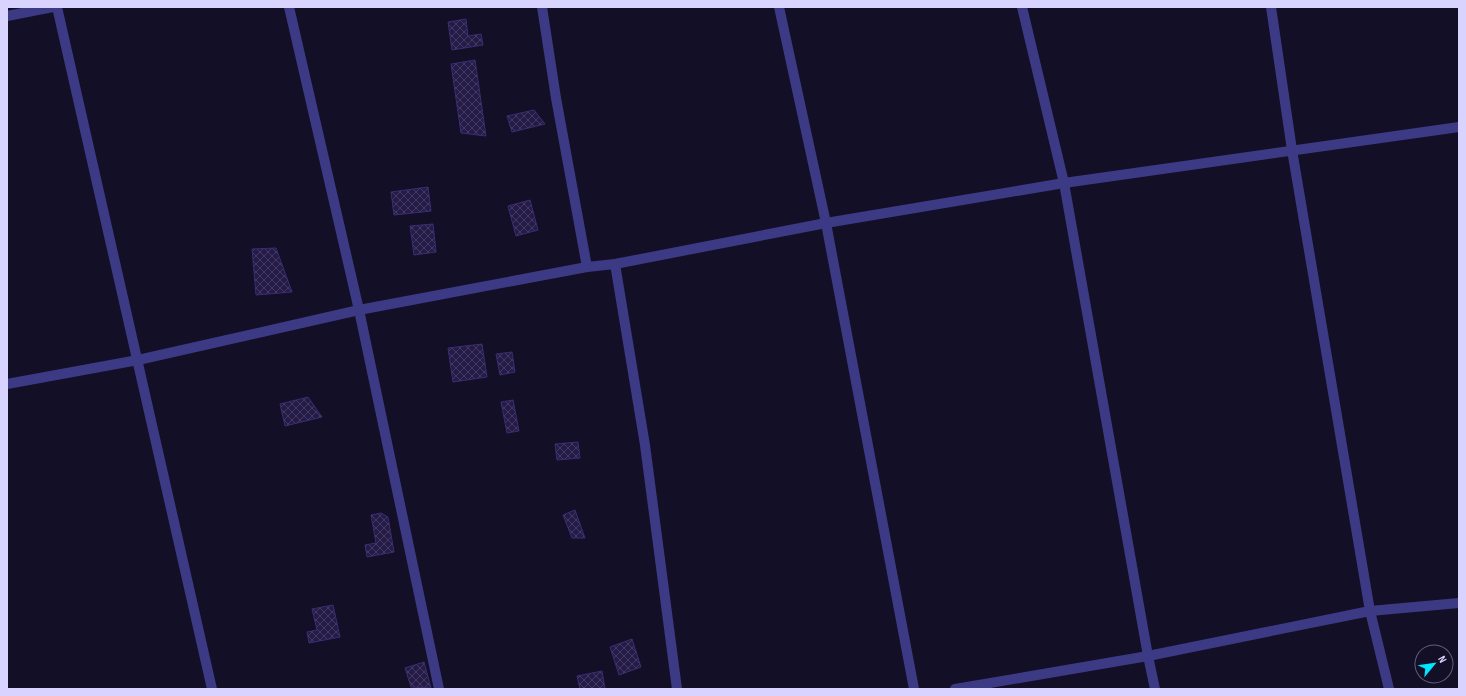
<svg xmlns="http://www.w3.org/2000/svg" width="1466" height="696" viewBox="0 0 1466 696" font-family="'Sofia Sans Condensed',sans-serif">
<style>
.building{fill:url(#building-cross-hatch);stroke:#3b2d73}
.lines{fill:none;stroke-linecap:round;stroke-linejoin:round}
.street{stroke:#3d3a85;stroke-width:10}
</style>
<defs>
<pattern id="building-cross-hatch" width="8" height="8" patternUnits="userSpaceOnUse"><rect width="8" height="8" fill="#241b47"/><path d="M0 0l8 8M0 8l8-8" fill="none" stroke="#433b63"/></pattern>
</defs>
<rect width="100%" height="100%" fill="#130f26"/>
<g class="building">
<path d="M466 19 468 36 481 34 483 45 452 50 448 22Z"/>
<path d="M475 60 486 136 461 133 451 64Z"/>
<path d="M534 110 545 124 512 132 507 116Z"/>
<path d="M428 187 431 211 394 215 391 192Z"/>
<path d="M530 200 538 230 516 236 508 206Z"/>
<path d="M433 224 436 252 414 255 410 226Z"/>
<path d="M276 248 292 292 256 295 252 249Z"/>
<path d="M482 344 487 377 453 382 448 348Z"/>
<path d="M512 352 515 372 500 375 496 354Z"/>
<path d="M308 397 322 417 285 426 280 404Z"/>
<path d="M513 400 519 431 507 433 501 402Z"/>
<path d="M578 442 580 458 557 460 555 444Z"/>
<path d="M575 510 585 538H572L563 515Z"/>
<path d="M381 513 388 517 394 552 367 557 365 545 376 543 371 515Z"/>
<path d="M333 605 340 637 309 643 307 632 317 630 312 609Z"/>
<path d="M632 639 641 667 619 675 610 647Z"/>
<path d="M424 662 431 688 411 687 405 668Z"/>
<path d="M602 671 605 689H580L577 676Z"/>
</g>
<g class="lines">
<g class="street">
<path d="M57 7 212 689"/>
<path d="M289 7 359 310 439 689"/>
<path d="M542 7 556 98 587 267"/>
<path d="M779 7 826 223 914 689"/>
<path d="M1022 7 1064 183 1148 656 1155 689"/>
<path d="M1271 7 1292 150 1370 611 1389 689"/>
<path d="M7 16 53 7"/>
<path d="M615 264 645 445 677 689"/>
<path d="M7 384 138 360 359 310 587 267 615 264 826 223 1064 183 1459 127"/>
<path d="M955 689 1148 656 1370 611 1459 603"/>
</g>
</g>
<rect width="1466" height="696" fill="none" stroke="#d9d4ff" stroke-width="16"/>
<g transform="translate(1434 664) rotate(61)"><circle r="19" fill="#130f26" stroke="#625e7d"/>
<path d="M0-3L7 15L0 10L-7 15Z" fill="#00e5ff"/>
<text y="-6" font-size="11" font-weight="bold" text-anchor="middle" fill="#d9d4ff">N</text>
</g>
</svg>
